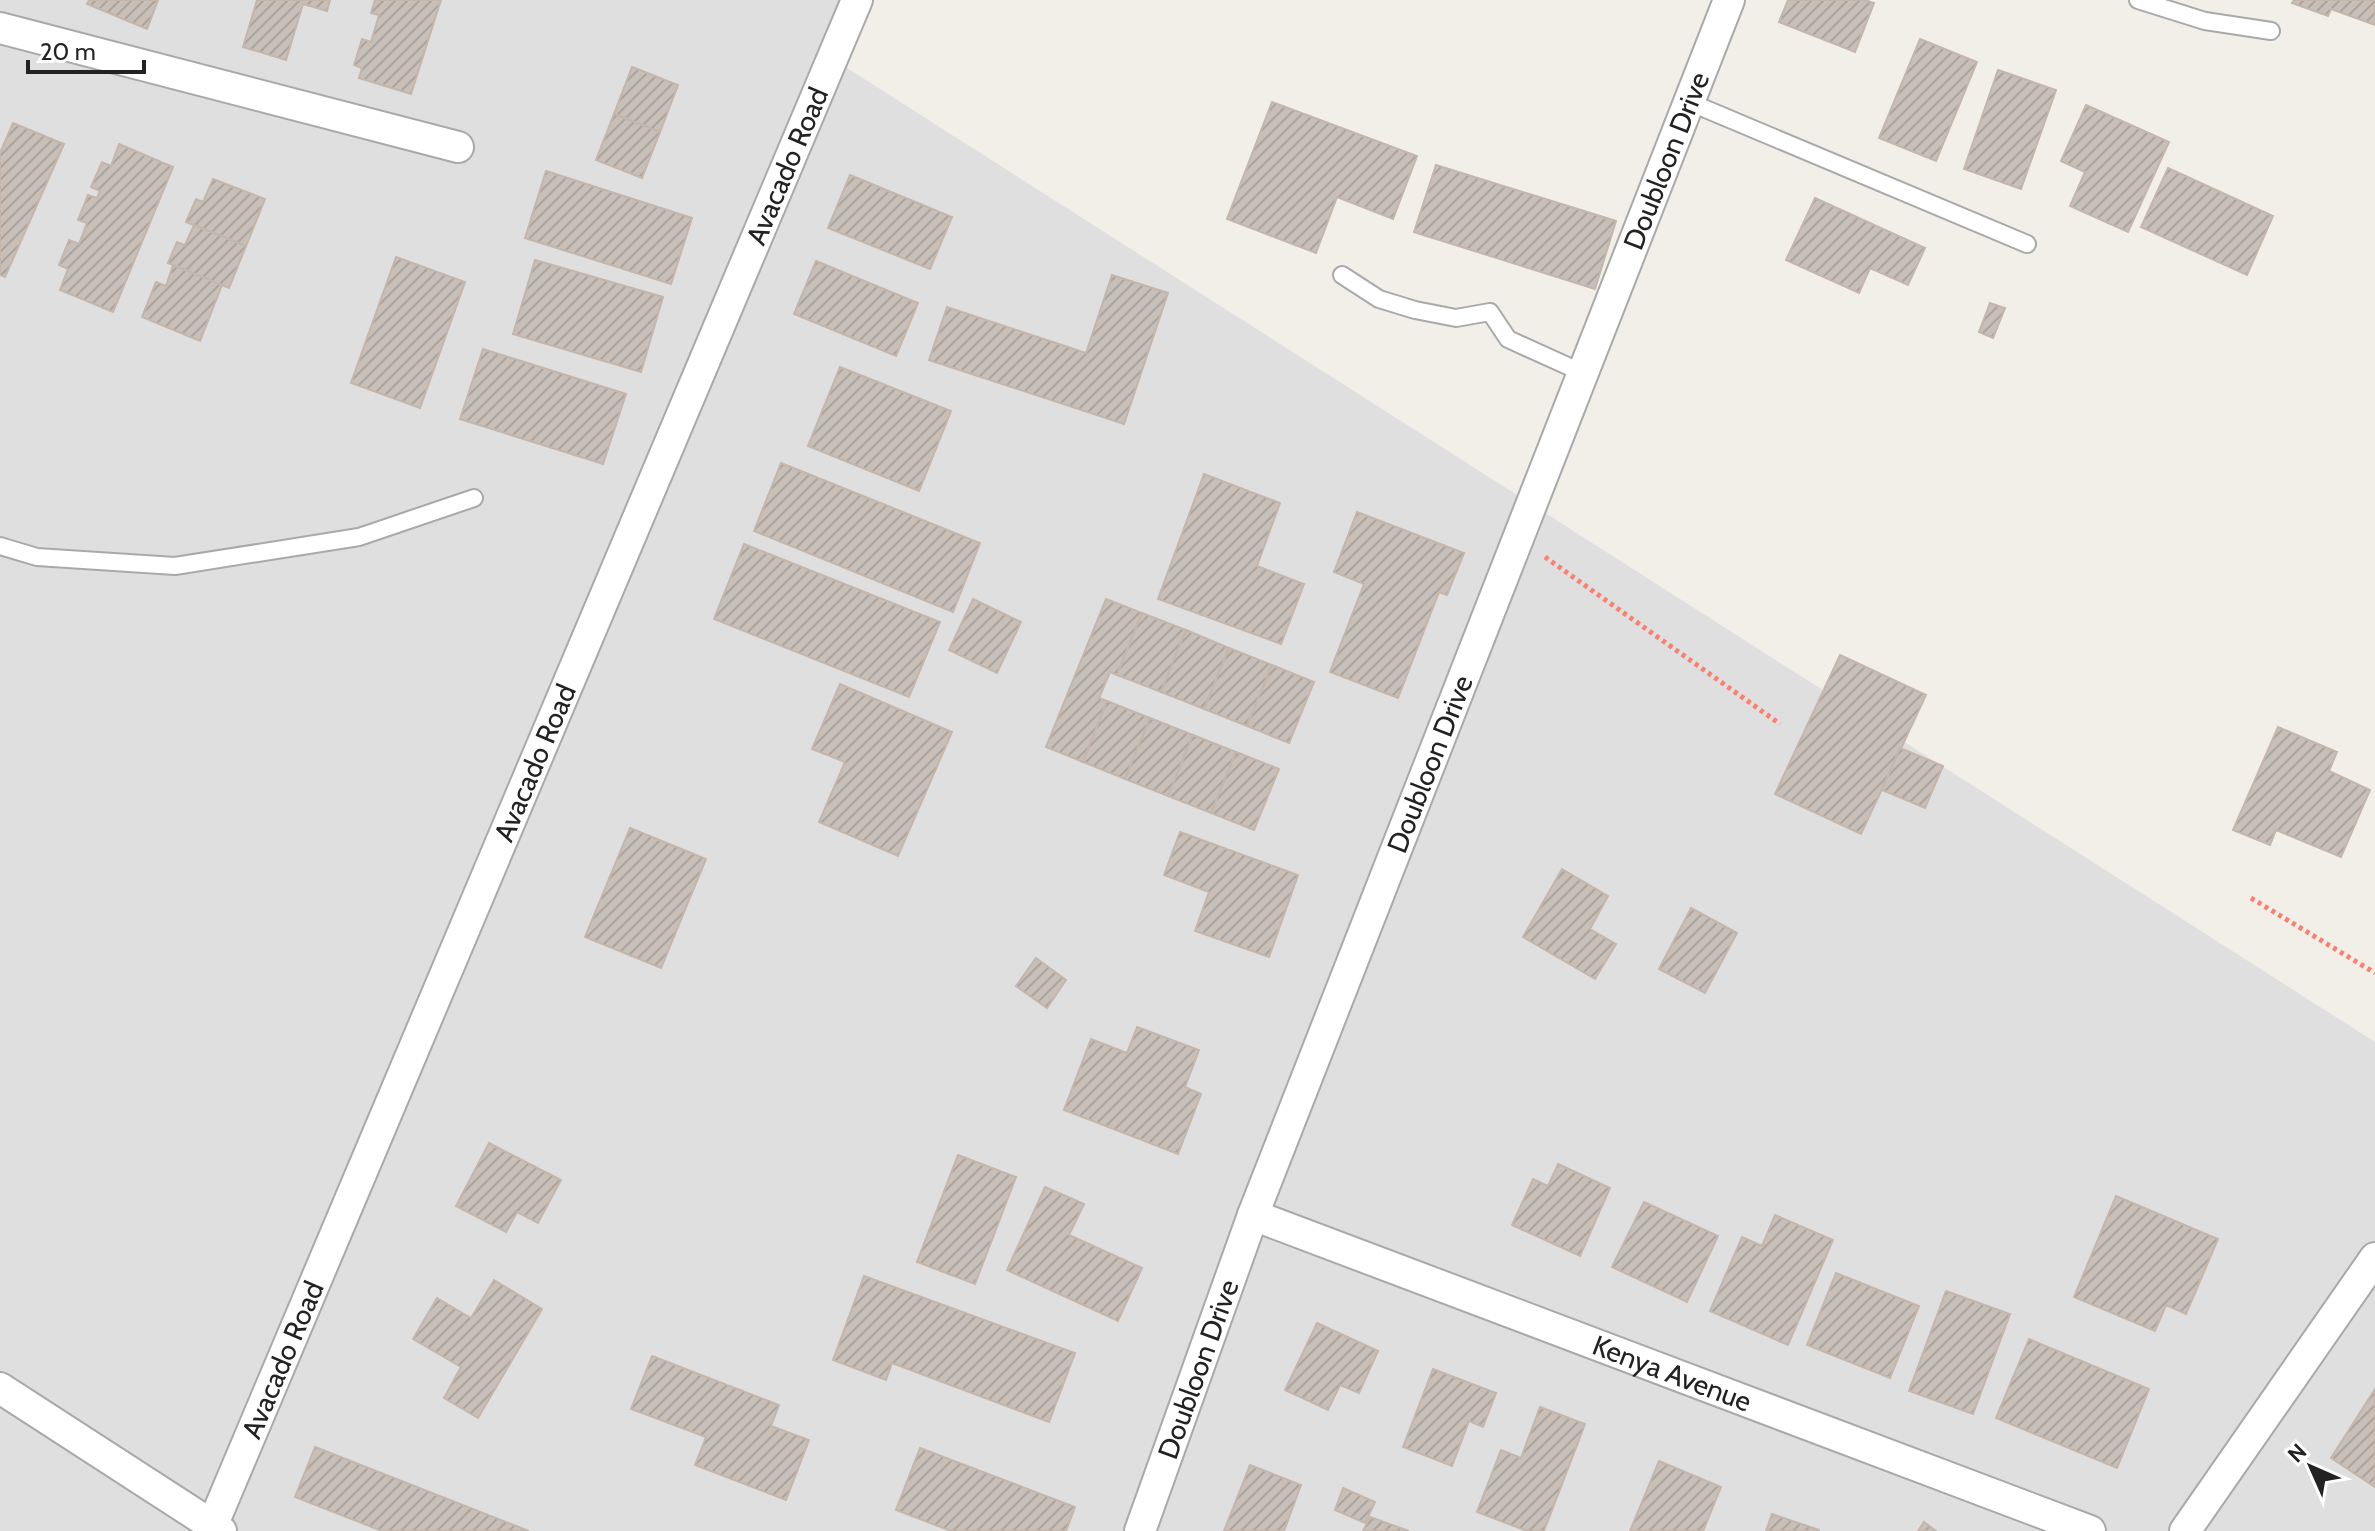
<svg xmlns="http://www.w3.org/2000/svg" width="2375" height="1531" viewBox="0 0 2375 1531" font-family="Cabin,sans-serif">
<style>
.residential{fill:#e0dfdf}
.building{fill:url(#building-hatch);stroke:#c4b6ab;stroke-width:2}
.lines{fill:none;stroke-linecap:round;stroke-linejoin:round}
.lane-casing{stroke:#a9a9a9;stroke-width:20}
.street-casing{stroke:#a9a9a9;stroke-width:34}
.path{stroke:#fa8072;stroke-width:5;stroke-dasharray:4 4;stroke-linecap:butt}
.lane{stroke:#fff;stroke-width:16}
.street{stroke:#fff;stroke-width:30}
.labels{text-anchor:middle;stroke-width:8;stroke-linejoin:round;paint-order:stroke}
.street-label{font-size:28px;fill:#222;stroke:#fff}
</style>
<defs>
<pattern id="building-hatch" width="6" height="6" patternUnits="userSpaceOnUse" patternTransform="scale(2)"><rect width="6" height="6" fill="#c7bfb8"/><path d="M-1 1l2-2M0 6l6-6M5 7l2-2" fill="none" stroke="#aba49e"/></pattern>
</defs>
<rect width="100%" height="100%" fill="#f2efe9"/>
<path class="residential" d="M0 0H843L822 52 2375 1042V1531H0Z"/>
<g class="building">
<path d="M89 0H158L147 29 87 4Z"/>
<path d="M257 0H330L327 11 303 4 286 60 243 47Z"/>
<path d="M375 0H441L411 94 359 78 362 68 354 65 362 39 371 42 379 15 371 13Z"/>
<path d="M1788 0H1865L1874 3 1855 52 1779 22Z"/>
<path d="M2294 0H2375V25L2331 9 2328 16 2292 3Z"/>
<path d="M1920 39 1977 62 1936 161 1879 138Z"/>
<path d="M632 67 678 85 660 132 614 114Z"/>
<path d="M1998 70 2056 90 2021 189 1964 169Z"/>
<path d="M1272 102 1417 156 1393 219 1337 197 1316 253 1227 219Z"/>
<path d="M2086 105 2169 142 2128 232 2070 206 2085 172 2061 161Z"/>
<path d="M614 114 660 132 642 178 596 160Z"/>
<path d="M13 123 64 144 5 277 0 275V153Z"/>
<path d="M119 144 173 167 113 312 60 290 68 269 59 265 69 240 79 244 87 223 78 220 88 195 97 198 100 191 91 187 102 162 111 166Z"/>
<path d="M1436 165 1616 221 1595 289 1414 232Z"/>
<path d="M2168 168 2273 216 2247 275 2141 227Z"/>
<path d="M546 171 692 218 671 284 525 238Z"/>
<path d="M850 175 952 217 930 269 828 228Z"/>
<path d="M213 179 265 199 246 246 186 222 196 199 203 202Z"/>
<path d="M1815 198 1925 248 1908 285 1870 268 1859 293 1786 260Z"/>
<path d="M194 225 246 246 229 288 168 263 177 242 185 245Z"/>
<path d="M396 257 465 282 420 408 351 383Z"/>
<path d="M535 260 663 297 641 372 513 334Z"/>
<path d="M816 261 918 303 896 356 794 314Z"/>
<path d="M173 265 222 285 200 341 142 317 156 282 166 286Z"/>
<path d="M1112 275 1168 293 1124 424 929 360 947 307 1086 353Z"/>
<path d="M1990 303 2005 308 1993 338 1979 332Z"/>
<path d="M483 349 626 394 603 464 460 419Z"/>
<path d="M840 367 951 411 919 491 808 446Z"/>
<path d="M781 463 980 543 953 612 754 531Z"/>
<path d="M1204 474 1280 503 1257 566 1304 584 1281 644 1158 599Z"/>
<path d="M1357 512 1464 553 1447 595 1439 592 1398 698 1330 672 1364 584 1334 572Z"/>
<path d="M744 544 940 622 909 697 714 619Z"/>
<path d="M973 599 1021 622 997 673 949 650Z"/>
<path d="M1106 599 1142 613 1117 675 1110 672 1099 698 1107 701 1083 762 1046 747Z"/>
<path d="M1142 613 1186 630 1161 692 1117 675Z"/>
<path d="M1186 630 1229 648 1204 709 1161 692Z"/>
<path d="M1229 648 1272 665 1247 726 1204 709Z"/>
<path d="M1840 655 1926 695 1861 834 1775 794Z"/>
<path d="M1272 665 1314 682 1289 743 1247 726Z"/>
<path d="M840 684 952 732 898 856 819 822 845 762 812 749Z"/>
<path d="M1107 701 1150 718 1125 779 1083 762Z"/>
<path d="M1150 718 1193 735 1168 796 1125 779Z"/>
<path d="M2278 727 2337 752 2329 771 2370 790 2341 857 2276 830 2270 845 2233 830Z"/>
<path d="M1193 735 1236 752 1211 813 1168 796Z"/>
<path d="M1900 748 1943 766 1925 808 1882 790Z"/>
<path d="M1236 752 1279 769 1254 830 1211 813Z"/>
<path d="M630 828 706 859 661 968 585 937Z"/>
<path d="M1180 832 1298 875 1269 957 1195 931 1209 892 1164 875Z"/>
<path d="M1562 869 1608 896 1590 929 1616 944 1595 979 1523 937Z"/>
<path d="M1691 908 1737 933 1705 993 1659 969Z"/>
<path d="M1036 958 1066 980 1047 1008 1016 986Z"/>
<path d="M1137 1027 1199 1050 1185 1087 1201 1094 1178 1154 1064 1110 1091 1039 1127 1053Z"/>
<path d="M489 1143 561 1180 538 1223 517 1212 506 1232 456 1206Z"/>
<path d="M958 1155 1016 1177 975 1284 917 1262Z"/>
<path d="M1558 1164 1610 1188 1580 1256 1512 1225 1533 1179 1548 1186Z"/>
<path d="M1045 1187 1084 1204 1069 1235 1142 1268 1118 1321 1007 1270Z"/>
<path d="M2116 1196 2218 1239 2186 1314 2166 1305 2155 1331 2074 1297Z"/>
<path d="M1644 1202 1718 1236 1687 1302 1612 1267Z"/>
<path d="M1775 1215 1833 1240 1788 1345 1710 1311 1742 1237 1762 1246Z"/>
<path d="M1836 1273 1919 1306 1890 1378 1807 1345Z"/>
<path d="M864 1276 1075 1353 1049 1422 892 1363 886 1380 833 1360Z"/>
<path d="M494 1280 542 1309 478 1418 444 1398 461 1367 413 1339 437 1298 471 1318Z"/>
<path d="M1946 1291 2010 1314 1973 1414 1909 1391Z"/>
<path d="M1317 1323 1378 1351 1359 1393 1340 1385 1328 1410 1285 1390Z"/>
<path d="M2029 1339 2149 1389 2117 1468 1996 1418Z"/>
<path d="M652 1356 779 1405 771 1426 809 1440 786 1500 695 1465 706 1437 631 1409Z"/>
<path d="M1433 1369 1496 1393 1483 1427 1469 1421 1452 1466 1403 1447Z"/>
<path d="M2375 1389V1487L2331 1458Z"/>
<path d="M1540 1407 1585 1424 1544 1531H1527L1477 1512 1501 1450 1521 1458Z"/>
<path d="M315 1447 529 1531H382L295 1497Z"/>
<path d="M920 1448 1075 1507 1066 1531H951L896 1510Z"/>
<path d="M1659 1461 1721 1487 1703 1531H1630Z"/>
<path d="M1250 1465 1301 1485 1284 1531H1224Z"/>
<path d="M1343 1488 1375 1502 1365 1523 1335 1510Z"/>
<path d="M1772 1514 1819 1530V1531H1766Z"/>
<path d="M1370 1517 1409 1531H1363Z"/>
<path d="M1924 1522 1936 1531H1918Z"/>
</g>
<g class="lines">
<g class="lane-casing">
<g id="lane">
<path d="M2138 0 2205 21 2271 31"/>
<path d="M1689 102 2027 244"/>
<path d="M1342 275 1379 299 1415 310 1456 318 1490 312 1508 339 1583 373"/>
<path d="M0 546 37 557 175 566 359 537 474 498"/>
</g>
</g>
<g class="street-casing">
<g id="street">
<path d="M0 28 458 147"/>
<path id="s1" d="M1253 1215 2090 1531"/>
<path d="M0 1388 221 1531"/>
<path id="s2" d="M210 1531 857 0"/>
<path id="s3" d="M1140 1531 1253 1215 1729 0"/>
<path d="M2185 1531 2375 1258"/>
</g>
</g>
<g class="path">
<path d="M1545 557 1780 724"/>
<path d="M2251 898 2375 973"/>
</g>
<use href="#lane" class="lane"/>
<use href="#street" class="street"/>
</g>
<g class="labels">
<g class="street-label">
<text dy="10" stroke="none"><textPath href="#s3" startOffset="1468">Doubloon Drive</textPath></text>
<text dy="10" stroke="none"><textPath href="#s2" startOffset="1482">Avacado Road</textPath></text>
<text dy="10" stroke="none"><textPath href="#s2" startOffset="834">Avacado Road</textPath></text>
<text dy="10" stroke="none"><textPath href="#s3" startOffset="820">Doubloon Drive</textPath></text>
<text dy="10" stroke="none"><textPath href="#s2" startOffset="186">Avacado Road</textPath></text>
<text dy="10" stroke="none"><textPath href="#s3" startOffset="172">Doubloon Drive</textPath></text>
<text dy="10" stroke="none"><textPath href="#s1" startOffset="448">Kenya Avenue</textPath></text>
</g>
</g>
<g transform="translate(2311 1467) rotate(315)" stroke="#ffffff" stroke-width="6" paint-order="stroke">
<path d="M0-6L14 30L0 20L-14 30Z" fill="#222222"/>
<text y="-12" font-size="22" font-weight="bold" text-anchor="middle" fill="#222222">N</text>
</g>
<path d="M28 60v12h116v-12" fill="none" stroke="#222222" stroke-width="4"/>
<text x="40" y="60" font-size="24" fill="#222222" stroke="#ffffff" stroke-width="6" paint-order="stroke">20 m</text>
</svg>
